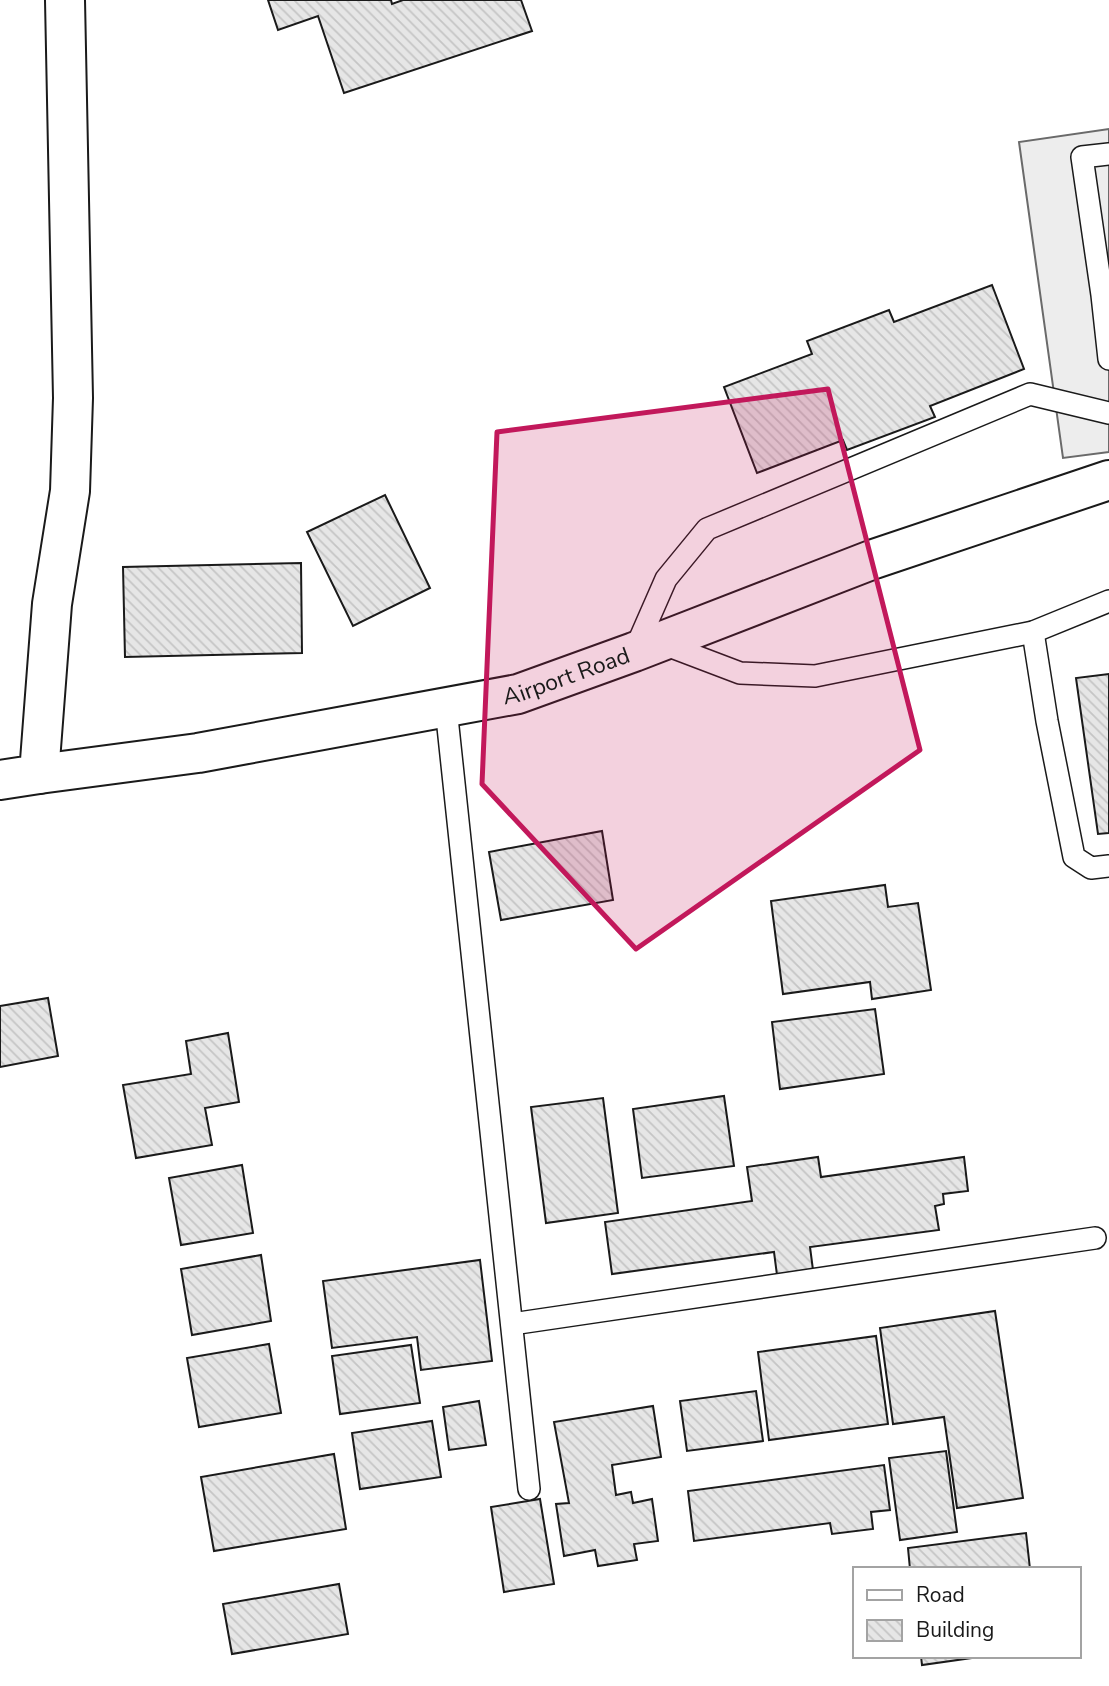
<svg xmlns="http://www.w3.org/2000/svg" width="1109" height="1686" viewBox="0 0 1109 1686" font-family="'Nunito Sans',sans-serif">
<style>
.parking{fill:#ededed;stroke:#6a6a6a;stroke-width:2}
.building{fill:url(#building-back-hatch);stroke:#1a1a1a;stroke-width:2}
.lines{fill:none;stroke-linecap:round;stroke-linejoin:round}
.lane-casing{stroke:#1a1a1a;stroke-width:24}
.street-casing{stroke:#1a1a1a;stroke-width:42}
.secondary-casing{stroke:#1a1a1a;stroke-width:42}
.lane{stroke:#fff;stroke-width:21}
.street{stroke:#fff;stroke-width:38}
.secondary{stroke:#fff;stroke-width:38}
.marked{fill:#c2185b;fill-opacity:0.2;stroke:#c2185b;stroke-width:5;stroke-linejoin:round}
.labels{text-anchor:middle;stroke-width:5;stroke-linejoin:round;paint-order:stroke}
.street-label{font-size:23px;fill:#1a1a1a;stroke:#fff}
</style>
<defs>
<pattern id="building-back-hatch" width="6" height="6" patternUnits="userSpaceOnUse" patternTransform="scale(1.75)"><rect width="6" height="6" fill="#e6e6e6"/><path d="M-1 5l2 2M0 0l6 6M5-1l2 2" fill="none" stroke="#c5c5c5"/></pattern>
</defs>
<rect width="100%" height="100%" fill="#fff"/>
<path class="parking" d="M1109 129V452L1063 458 1019 142Z"/>
<g class="building">
<path d="M268 0H391L392 4 403 0H521L532 31 344 93 318 16 278 30Z"/>
<path d="M992 285 1024 369 930 406 935 417 847 450 843 440 757 473 724 387 812 354 807 341 889 310 894 322Z"/>
<path d="M385 495 430 588 353 626 307 532Z"/>
<path d="M301 563 302 653 125 657 123 567Z"/>
<path d="M1109 674V833L1098 834 1076 678Z"/>
<path d="M602 831 613 900 501 920 489 852Z"/>
<path d="M885 885 888 907 918 903 931 990 872 999 870 982 783 994 771 901Z"/>
<path d="M48 998 58 1056 0 1067V1006Z"/>
<path d="M875 1009 884 1074 780 1089 772 1022Z"/>
<path d="M228 1033 239 1102 205 1108 212 1145 136 1158 123 1085 191 1074 186 1041Z"/>
<path d="M724 1096 734 1166 642 1178 633 1109Z"/>
<path d="M603 1098 618 1213 546 1223 531 1107Z"/>
<path d="M818 1157 821 1177 964 1157 968 1191 943 1194 944 1204 935 1206 939 1230 810 1247 813 1270 777 1275 774 1252 612 1274 605 1222 752 1201 747 1167Z"/>
<path d="M242 1165 253 1233 181 1245 169 1178Z"/>
<path d="M261 1255 271 1321 192 1335 181 1269Z"/>
<path d="M480 1260 492 1361 421 1370 417 1337 332 1348 323 1281Z"/>
<path d="M995 1311 1023 1498 957 1508 944 1417 893 1424 880 1328Z"/>
<path d="M876 1336 888 1424 769 1440 758 1352Z"/>
<path d="M269 1344 281 1413 199 1427 187 1358Z"/>
<path d="M411 1345 420 1403 340 1414 332 1356Z"/>
<path d="M756 1391 763 1441 687 1451 680 1401Z"/>
<path d="M479 1401 486 1445 449 1450 443 1407Z"/>
<path d="M653 1406 661 1457 612 1465 616 1495 631 1492 633 1503 652 1499 658 1541 634 1544 637 1560 598 1566 595 1550 564 1556 556 1504 569 1503 554 1422Z"/>
<path d="M432 1421 441 1477 360 1489 352 1433Z"/>
<path d="M946 1451 957 1532 900 1540 889 1458Z"/>
<path d="M334 1454 346 1529 214 1551 201 1477Z"/>
<path d="M884 1465 890 1510 871 1512 873 1529 832 1534 830 1523 694 1541 688 1491Z"/>
<path d="M540 1499 554 1584 504 1592 491 1507Z"/>
<path d="M1026 1533 1030 1569H910L908 1548Z"/>
<path d="M339 1584 348 1634 232 1654 223 1604Z"/>
<path d="M921 1656H986L922 1665Z"/>
</g>
<g class="lines">
<g class="lane-casing">
<g id="lane">
<path d="M1109 154 1082 157 1102 295 1109 359"/>
<path d="M1033 632 1047 721 1074 857 1091 868 1109 866"/>
<path d="M661 643 740 673 815 676 1033 632 1109 601"/>
<path d="M634 652 666 579 707 529 1030 394 1109 413"/>
<path d="M446 708 529 1489"/>
<path d="M512 1324 1095 1238"/>
</g>
</g>
<g class="street-casing">
<g id="street">
<path id="s1" d="M39 774 198 753 518 694 634 652 874 559 1109 480"/>
</g>
</g>
<g class="secondary-casing">
<path id="secondary" d="M0 780 39 774 52 604 70 491 73 398 65 0"/>
</g>
<use href="#lane" class="lane"/>
<use href="#street" class="street"/>
<use href="#secondary" class="secondary"/>
</g>
<path class="marked" d="M828 389 920 750 636 949 482 784 497 432Z"/>
<g class="labels">
<g class="street-label">
<text dy="8" stroke="none"><textPath href="#s1" startOffset="537">Airport Road</textPath></text>
</g>
</g>
<rect x="853" y="1567" width="228" height="91" fill="#ffffff" stroke="#a3a3a3" stroke-width="2"/>
<rect x="867" y="1590" width="35" height="10" fill="#ffffff" stroke="#a3a3a3" stroke-width="2"/>
<text x="916" y="1602" font-size="21" fill="#1a1a1a">Road</text>
<rect x="867" y="1620" width="35" height="21" fill="url(#building-back-hatch)" stroke="#a3a3a3" stroke-width="2"/>
<text x="916" y="1637" font-size="21" fill="#1a1a1a">Building</text>
</svg>
